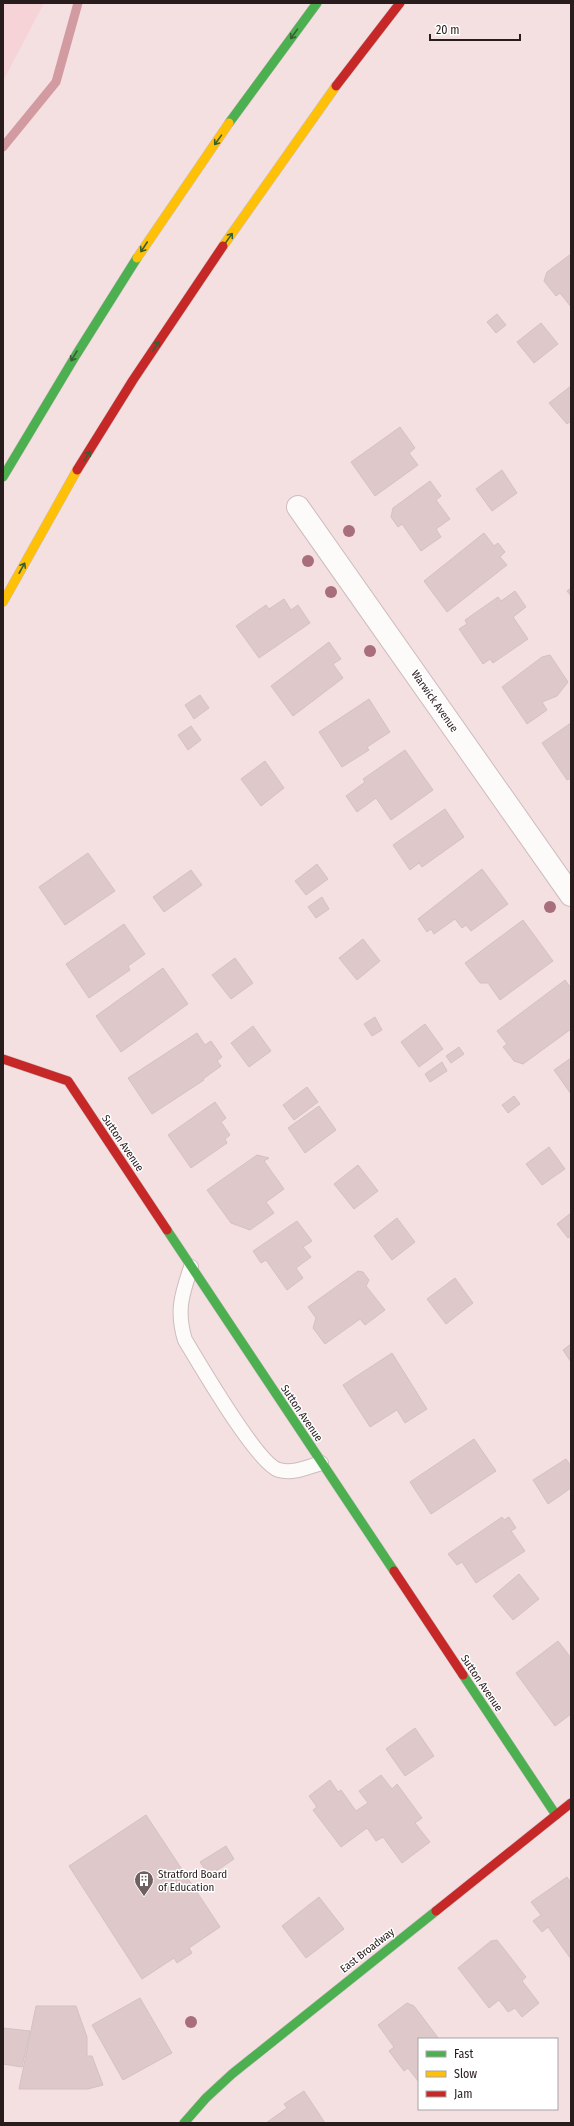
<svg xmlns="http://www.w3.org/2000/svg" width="574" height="2126" viewBox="0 0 574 2126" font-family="'Fira Sans Condensed',sans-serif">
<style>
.built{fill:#f6d3d7}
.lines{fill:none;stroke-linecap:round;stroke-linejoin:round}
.stream{stroke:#d29aa1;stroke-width:9}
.building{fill:#dfc8ca;stroke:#d2c2c3}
.lane-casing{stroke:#cdbdbe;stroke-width:16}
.street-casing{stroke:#cdbdbe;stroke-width:24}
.fast-casing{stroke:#cdbdbe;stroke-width:10}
.slow-casing{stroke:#cdbdbe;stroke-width:10}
.jam-casing{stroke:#cdbdbe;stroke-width:10}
.lane{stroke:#fdfafa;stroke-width:14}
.street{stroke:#fdfafa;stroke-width:22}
.fast{stroke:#4caf50;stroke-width:9}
.slow{stroke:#ffc107;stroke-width:9}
.jam{stroke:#c62828;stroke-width:9}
.tree{fill:#a86e7b}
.oneway{stroke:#395e34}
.labels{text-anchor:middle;stroke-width:3;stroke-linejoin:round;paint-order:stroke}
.street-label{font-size:11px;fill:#291c1d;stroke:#fff}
.poi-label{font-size:11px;fill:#291c1d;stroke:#fff;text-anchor:start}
</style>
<rect width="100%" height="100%" fill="#f4dfe1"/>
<path class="built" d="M3 3H44L3 81Z"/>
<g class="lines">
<path class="stream" d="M3 147 56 82 78 3"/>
</g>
<g class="building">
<path d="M571 254V307L560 293 556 296 544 281 547 272Z"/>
<path d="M497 314 506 325 496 333 487 322Z"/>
<path d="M541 323 558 344 534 363 517 342Z"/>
<path d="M571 386V421L567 424 549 403Z"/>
<path d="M400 427 415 448 409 453 418 465 375 496 351 462Z"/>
<path d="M502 470 517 493 492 511 476 489Z"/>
<path d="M430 481 441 496 436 500 450 519 436 529 441 537 421 551 402 524 398 527 391 517 393 508Z"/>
<path d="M484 533 494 546 498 543 505 552 500 557 507 565 447 612 424 581Z"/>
<path d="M571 588V596L567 591Z"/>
<path d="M515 591 526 607 513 617 528 639 493 663 490 659 483 664 459 629 467 624 465 620 498 597 501 601Z"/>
<path d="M284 599 291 610 298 605 310 623 259 658 236 626 266 605 269 609Z"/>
<path d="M329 642 341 659 333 664 343 678 293 716 271 686Z"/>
<path d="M550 655 568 682 557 696 542 702 547 710 527 724 502 687 542 657Z"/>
<path d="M200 695 209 708 194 719 185 705Z"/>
<path d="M369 699 390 732 367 747 369 750 342 767 319 732Z"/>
<path d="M571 723V778L567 780 542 743Z"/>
<path d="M191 726 201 740 188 750 178 735Z"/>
<path d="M405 750 433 790 391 820 376 798 357 812 346 796 365 782 363 779Z"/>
<path d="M265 761 284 788 261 806 241 779Z"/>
<path d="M445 809 464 837 422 867 419 863 410 870 393 845Z"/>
<path d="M88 853 115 891 65 925 39 887Z"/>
<path d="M317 864 328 879 306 895 295 881Z"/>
<path d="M482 869 508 904 471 931 466 925 462 928 455 919 434 934 431 929 427 932 418 919Z"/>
<path d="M191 870 202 885 164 912 153 897Z"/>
<path d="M322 897 329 909 316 918 308 907Z"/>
<path d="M523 920 553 961 500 1000 488 983H480L465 963Z"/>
<path d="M124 924 145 954 128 966 130 970 89 998 66 964Z"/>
<path d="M363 939 380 961 357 980 339 958Z"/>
<path d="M235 958 253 983 231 999 212 975Z"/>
<path d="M163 968 188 1004 121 1052 96 1016Z"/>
<path d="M565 980 571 988V1029L523 1064 514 1061 503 1047 507 1044 497 1031Z"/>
<path d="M375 1017 382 1030 372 1036 364 1024Z"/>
<path d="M425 1024 443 1049 419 1067 401 1042Z"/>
<path d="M253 1026 271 1051 249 1067 231 1043Z"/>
<path d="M197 1033 205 1045 211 1041 222 1057 217 1061 221 1066 203 1079 204 1080 152 1114 128 1078Z"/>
<path d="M459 1047 464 1054 451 1063 446 1056Z"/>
<path d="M571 1058V1094L554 1070Z"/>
<path d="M442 1062 447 1071 430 1082 425 1074Z"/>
<path d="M307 1087 318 1102 294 1120 283 1105Z"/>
<path d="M514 1096 520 1104 508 1113 502 1105Z"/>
<path d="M215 1102 226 1118 221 1122 230 1135 225 1139 227 1143 191 1168 168 1135Z"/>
<path d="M319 1106 336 1130 305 1153 288 1128Z"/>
<path d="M549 1147 565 1169 542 1185 526 1164Z"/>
<path d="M257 1155 269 1158 264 1161 284 1189 266 1202 274 1213 250 1230 231 1223 207 1190Z"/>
<path d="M358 1165 378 1191 354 1209 334 1184Z"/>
<path d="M571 1213V1236L568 1238 557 1224Z"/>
<path d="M397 1218 415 1242 392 1260 374 1236Z"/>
<path d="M297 1221 312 1241 303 1247 311 1257 296 1268 303 1278 287 1290 266 1260 261 1263 253 1251Z"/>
<path d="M358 1271 363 1272 369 1280 366 1286 385 1310 365 1325 360 1319 325 1344 313 1328 316 1318 308 1307Z"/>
<path d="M455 1278 473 1303 446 1324 427 1299Z"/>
<path d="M571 1344V1362L563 1350Z"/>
<path d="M392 1353 427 1409 405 1423 397 1410 370 1427 343 1385Z"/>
<path d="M474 1439 496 1471 431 1514 410 1482Z"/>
<path d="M566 1459 571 1466V1488L548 1504 533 1480Z"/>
<path d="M502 1517 504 1520 509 1517 516 1528 511 1531 525 1551 476 1583 462 1562 457 1565 448 1554Z"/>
<path d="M519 1574 539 1599 513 1620 493 1596Z"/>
<path d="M558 1641 571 1658V1714L555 1726 516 1673Z"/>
<path d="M415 1728 434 1756 405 1776 386 1749Z"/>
<path d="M381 1775 392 1789 397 1784 422 1818 415 1823 430 1842 402 1863 383 1837 376 1841 367 1828 341 1847 313 1810 317 1807 309 1796 330 1780 338 1792 341 1790 356 1811 368 1803 359 1791Z"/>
<path d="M146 1815 220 1927 189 1948 192 1953 177 1963 174 1958 142 1979 69 1866Z"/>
<path d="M226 1846 234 1859 209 1876 200 1862Z"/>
<path d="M567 1877 571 1883V1959L548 1927 542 1932 533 1921 541 1915 531 1902Z"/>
<path d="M319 1897 344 1929 306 1958 282 1926Z"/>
<path d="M497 1940 526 1977 522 1981 539 2003 522 2017 515 2008 508 2012 499 2000 489 2008 458 1968 491 1941Z"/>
<path d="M140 1998 172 2053 123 2080 92 2025Z"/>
<path d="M407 2003 414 2006 439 2039H419L418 2081 408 2068 404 2071 389 2051 394 2047 378 2025Z"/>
<path d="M36 2006H76L87 2037V2056H92L103 2085 88 2089H19Z"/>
<path d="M3 2028 30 2031 22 2067 3 2064Z"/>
<path d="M304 2091 325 2123H266L287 2108 284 2104Z"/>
</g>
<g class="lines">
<g class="lane-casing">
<path id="lane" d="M191 1267C182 1294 176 1311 185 1340 199 1363 258 1465 279 1470 293 1474 308 1467 321 1463"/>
</g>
<g class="street-casing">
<path id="street" d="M298 507 571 895"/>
</g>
<g class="fast-casing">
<g id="fast">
<path d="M229 123 317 3"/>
<path d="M3 477 76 355 137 258"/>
<path d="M167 1230 394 1571"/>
<path d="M463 1675 556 1815"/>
<path d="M184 2123 206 2098 232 2074 436 1911"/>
</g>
</g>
<g class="slow-casing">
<g id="slow">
<path d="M223 246 336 86"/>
<path d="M137 258 229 123"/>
<path d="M3 602 77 470"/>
</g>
</g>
<g class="jam-casing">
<g id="jam">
<path d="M336 86 400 3"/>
<path d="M77 470 133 380 223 246"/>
<path d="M3 1059 68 1081 167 1230"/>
<path d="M394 1571 463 1675"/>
<path d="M436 1911 571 1803"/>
</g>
</g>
<use href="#lane" class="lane"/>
<use href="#street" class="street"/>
<use href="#fast" class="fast"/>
<use href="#slow" class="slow"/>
<use href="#jam" class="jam"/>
</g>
<g class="tree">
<circle cx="349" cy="531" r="6"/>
<circle cx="308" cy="561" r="6"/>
<circle cx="331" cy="592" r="6"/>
<circle cx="370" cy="651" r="6"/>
<circle cx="550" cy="907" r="6"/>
<circle cx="191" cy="2022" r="6"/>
</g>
<defs><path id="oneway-shaft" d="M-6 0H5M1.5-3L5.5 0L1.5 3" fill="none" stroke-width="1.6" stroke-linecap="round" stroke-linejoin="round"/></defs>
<g class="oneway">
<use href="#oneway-shaft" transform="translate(294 34) rotate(126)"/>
<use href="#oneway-shaft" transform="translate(218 140) rotate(126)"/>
<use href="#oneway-shaft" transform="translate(229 238) rotate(-55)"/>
<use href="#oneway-shaft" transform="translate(144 247) rotate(123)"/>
<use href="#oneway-shaft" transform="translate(156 346) rotate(-57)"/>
<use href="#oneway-shaft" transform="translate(74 356) rotate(121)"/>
<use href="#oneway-shaft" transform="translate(87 456) rotate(-58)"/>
<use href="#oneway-shaft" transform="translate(22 568) rotate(-61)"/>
</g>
<defs>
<g id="building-pin" transform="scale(1)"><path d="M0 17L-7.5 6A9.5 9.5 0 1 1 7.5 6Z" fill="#706062" stroke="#fff"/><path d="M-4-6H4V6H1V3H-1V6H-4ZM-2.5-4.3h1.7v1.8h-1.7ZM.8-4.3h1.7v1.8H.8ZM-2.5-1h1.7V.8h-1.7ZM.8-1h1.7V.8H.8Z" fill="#fff"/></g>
</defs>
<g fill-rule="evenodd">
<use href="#building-pin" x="144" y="1880"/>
</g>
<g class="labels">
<g class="street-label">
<text transform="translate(435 701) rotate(55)" y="4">Warwick Avenue</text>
<text transform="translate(123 1143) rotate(56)" y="4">Sutton Avenue</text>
<text transform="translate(302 1413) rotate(56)" y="4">Sutton Avenue</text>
<text transform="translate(482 1683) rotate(56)" y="4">Sutton Avenue</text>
<text transform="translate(367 1950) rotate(-38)" y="4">East Broadway</text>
</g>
<g class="poi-label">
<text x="158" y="1878">Stratford Board<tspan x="158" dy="13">of Education</tspan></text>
</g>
</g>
<rect width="574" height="2126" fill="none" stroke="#291c1d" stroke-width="8"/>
<rect x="418" y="2038" width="140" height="72" fill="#ffffff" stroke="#a9a4a5"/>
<rect x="426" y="2051" width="20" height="6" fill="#4caf50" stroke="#a9a4a5"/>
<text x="454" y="2058" font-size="12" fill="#291c1d">Fast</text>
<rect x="426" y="2071" width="20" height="6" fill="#ffc107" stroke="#a9a4a5"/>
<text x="454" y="2078" font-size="12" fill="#291c1d">Slow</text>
<rect x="426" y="2091" width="20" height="6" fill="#c62828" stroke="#a9a4a5"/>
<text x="454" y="2098" font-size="12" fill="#291c1d">Jam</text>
<path d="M430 34v6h90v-6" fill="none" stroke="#291c1d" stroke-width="2"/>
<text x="436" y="34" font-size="12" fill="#291c1d" stroke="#ffffff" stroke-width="3" paint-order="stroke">20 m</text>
</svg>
